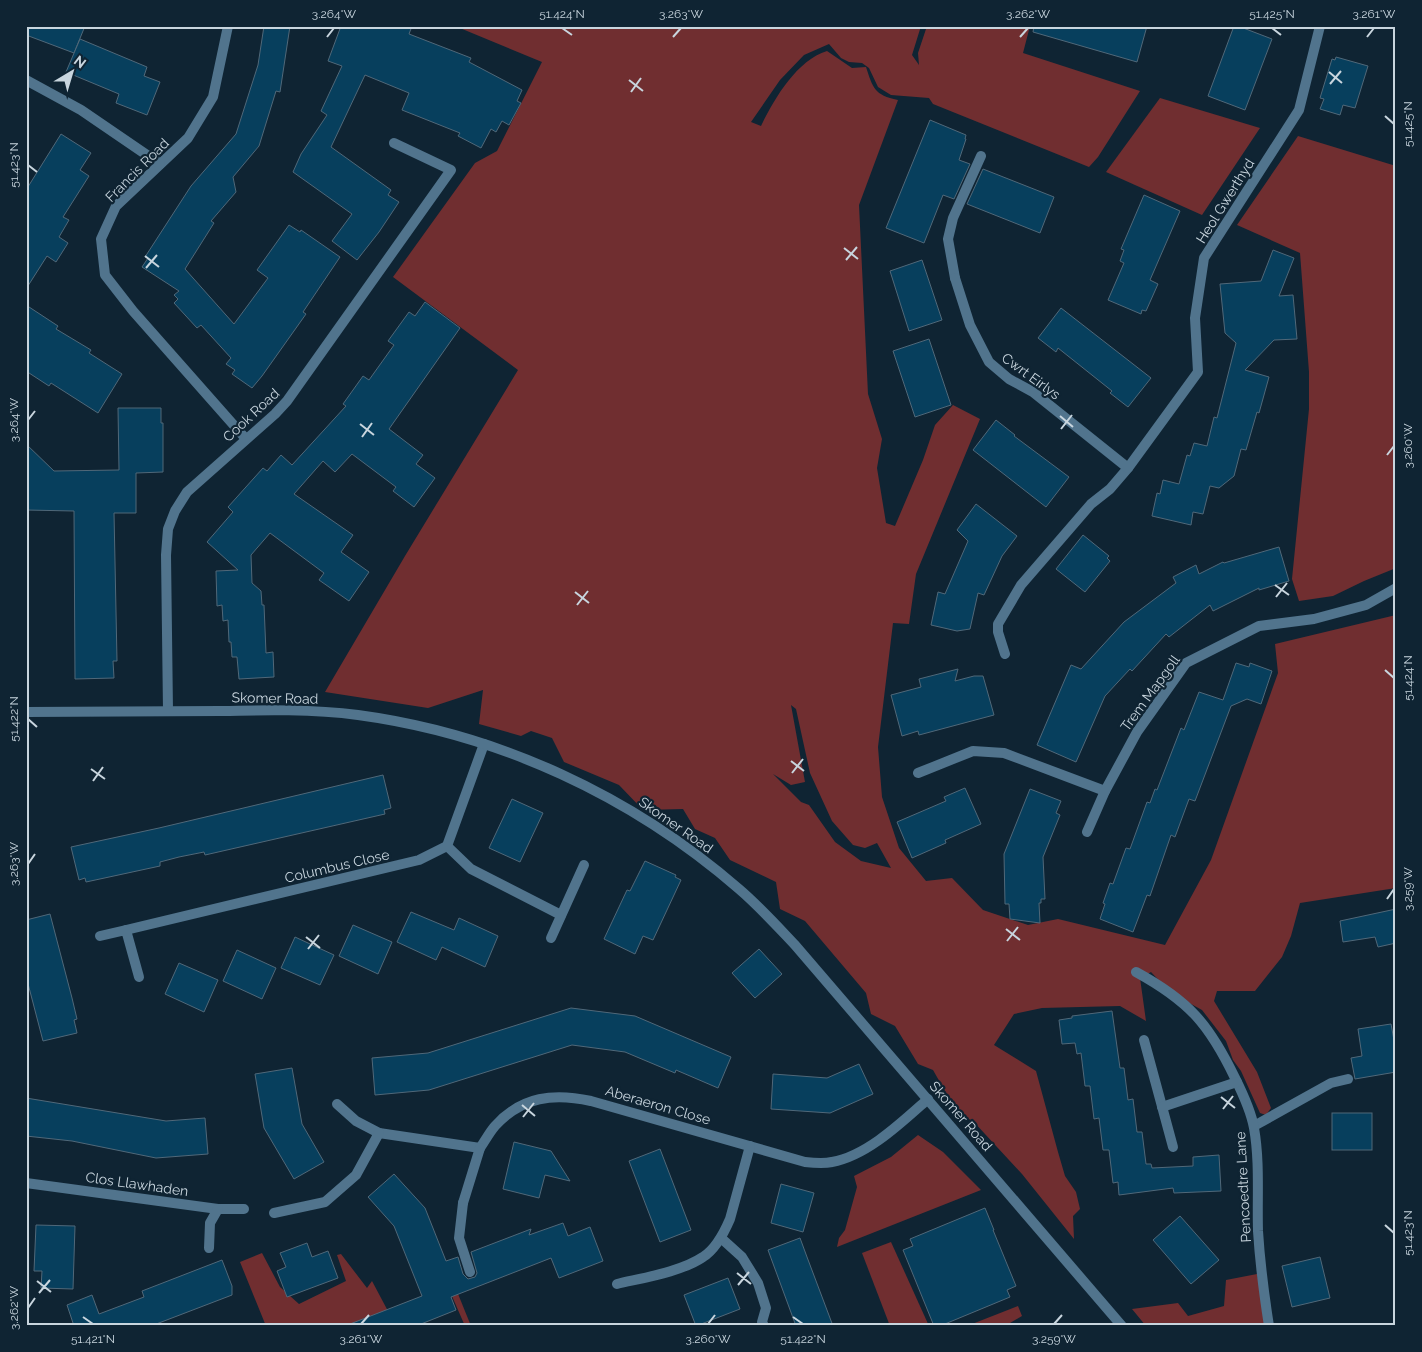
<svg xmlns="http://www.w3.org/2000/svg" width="1422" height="1352" viewBox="0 0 1422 1352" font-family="Raleway,sans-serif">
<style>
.green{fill:#702e30;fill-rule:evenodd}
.building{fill:#073f5d;stroke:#506879}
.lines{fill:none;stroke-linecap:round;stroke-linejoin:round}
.service{stroke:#51748d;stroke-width:10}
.minor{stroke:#51748d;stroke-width:10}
.tertiary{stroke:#51748d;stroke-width:10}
.ticks{fill:none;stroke:#c8d5de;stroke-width:2}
.labels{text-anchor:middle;stroke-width:4.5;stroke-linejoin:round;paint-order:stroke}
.street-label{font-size:14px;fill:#c8d5de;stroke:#0f2433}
.neatline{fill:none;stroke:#c8d5de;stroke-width:2}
.ticks-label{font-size:12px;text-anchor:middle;fill:#c8d5de}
</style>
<rect width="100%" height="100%" fill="#0f2433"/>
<g class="green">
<path d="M455 26H921L912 55 919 65 918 53 927 26H1030L1023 53 1140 91 1098 157 1089 167 933 104 929 98 891 95 878 87 869 68 862 63 849 62 841 58 829 44 804 55 780 80 751 122 761 126C774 99 797 60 827 51L852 68 866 67C873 88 874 95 898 100L859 205 868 394 882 439 877 468 886 523 895 526 923 460 935 425 953 405 980 419 916 574 909 624 893 623 878 747 882 797 899 848 926 881 952 878 983 910 1028 925 1058 919 1165 945 1211 860 1278 673 1275 644 1396 615V888L1300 903 1291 936 1282 957 1255 991H1217L1214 1001 1257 1072 1271 1108 1266 1115 1260 1113 1241 1071 1233 1060 1226 1041 1202 1010 1171 993 1151 972 1140 978 1146 1021 1120 1006 1042 1008 1014 1014 994 1045 1036 1071 1058 1152 1065 1176 1076 1192 1080 1209 1073 1216 1074 1239 1022 1174 973 1121 958 1114 933 1070 918 1064 895 1026 871 1014 866 993 805 921 780 909 776 882 730 860 715 838 695 829 683 809 643 810 619 785 564 762 552 738 531 731 521 736 479 724 483 690 428 708 325 692 405 556 518 370 393 277 475 163 497 151 542 62ZM791 705 796 709 810 773 832 821 853 845 865 848 877 843 891 868 861 861 835 842 809 805 801 802 773 774 791 785 805 782Z"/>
<path d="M1160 98 1260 128 1202 215 1106 172Z"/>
<path d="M1298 136 1396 166V568L1364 581 1333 596 1299 601 1292 579 1309 409V372L1300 253 1237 225Z"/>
<path d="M918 1135 943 1152 981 1190 837 1247 839 1238 845 1230 857 1187 854 1176 891 1157Z"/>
<path d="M891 1242 929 1326H890L862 1253Z"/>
<path d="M262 1253 280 1287 299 1304 346 1281 337 1255 341 1254 367 1288 372 1281 389 1313 354 1326H266L240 1262Z"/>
<path d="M1257 1274 1268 1326H1146L1132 1309 1178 1303 1188 1316 1224 1306 1226 1280Z"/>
<path d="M454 1284 471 1326H465L448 1287Z"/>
<path d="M1018 1306 1022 1316 1005 1326H967Z"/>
</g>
<g class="building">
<path d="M26 26H85L74 53 26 35Z"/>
<path d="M264 26H290L280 92 276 91 259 146 233 177 236 192 211 221 214 223 185 269 234 324 268 278 257 270 289 225 300 232 301 230 340 257 303 312 306 314 262 376 252 388 232 374 235 370 226 364 231 358 201 325 197 328 174 303 178 299 174 295 179 291 142 267 148 258 145 257 191 186 236 134 258 65Z"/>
<path d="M341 26H412L409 34 471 58 469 62 522 90 517 101 521 103 509 125 502 121 496 132 491 129 481 148 458 136 460 133 402 110 409 93 365 75 331 147 391 190 388 195 399 202 379 232 357 260 332 241 352 214 293 172 301 154 327 115 321 111 342 66 328 61Z"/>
<path d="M1034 26H1147L1137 62 1033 32Z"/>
<path d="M1234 26H1238L1272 39 1245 110 1208 96Z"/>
<path d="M80 39 147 67 144 76 160 82 147 115 116 103 119 94 66 72Z"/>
<path d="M1336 57 1368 66 1355 108 1343 105 1340 115 1320 109 1324 99 1320 98 1332 59 1335 60Z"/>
<path d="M930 120 966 135 965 139H966L959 160 970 164 954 199 943 195 924 243 886 228Z"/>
<path d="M61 134 91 153 80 170 89 176 63 217 69 220 59 237 68 243 56 262 47 256 26 289V190Z"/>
<path d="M983 169 1054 197 1040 233 967 204Z"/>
<path d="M1144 195 1180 211 1150 280 1158 284 1146 311 1142 310 1141 314 1108 300 1124 263 1120 261 1124 250 1121 249Z"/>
<path d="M1273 250 1294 258 1279 296 1293 295 1297 339 1274 340 1245 370 1269 377 1259 413 1257 412 1246 450 1241 449 1234 476 1219 488 1210 486 1203 514 1193 512 1191 525 1152 516 1157 493 1160 494 1163 480 1179 484 1187 455 1190 456 1194 443 1207 446 1214 417 1217 418 1236 343 1225 333 1220 284 1261 281Z"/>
<path d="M922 260 942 320 909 331 890 271Z"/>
<path d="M425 302 460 328 389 429 423 455 416 464 435 478 414 507 393 491 396 487 352 454 335 472 323 461 294 494 353 535 341 552 369 572 349 601 319 580 324 573 270 533 251 555 252 583 261 591 262 605H264L266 653 273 652 274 677 239 679 237 657H232L231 642H229L228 620 223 621 222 605 217 606 216 571 238 570 207 542 233 512 228 507 263 468 267 471 281 455 292 465 346 406 343 404 363 376 369 380 394 345 388 341 409 312 415 316Z"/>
<path d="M26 305 58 326 56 329 91 350 89 353 122 374 98 413 51 383 49 386 26 371Z"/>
<path d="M1061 308 1151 378 1128 407 1110 393 1112 391 1058 348 1056 352 1038 338Z"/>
<path d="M929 339 951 405 915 417 893 351Z"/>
<path d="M118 408H161V423H163V472L136 473V513H114L117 661H113L114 678 75 679 74 511 26 510V444L54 471 119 470Z"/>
<path d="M996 420 1015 435 1014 436 1069 477 1046 507 973 450Z"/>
<path d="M976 504 1017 536 1002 556 984 595 978 593 970 629 957 631 931 625 938 592 945 594 968 541 957 530Z"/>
<path d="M1083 535 1109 556 1107 558 1110 561 1085 592 1056 569Z"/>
<path d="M1279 547 1289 581 1259 590V588L1213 611 1210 605 1169 637 1166 634 1132 671 1130 669 1105 696 1076 762 1037 745 1071 665 1081 669 1124 622 1176 583 1173 577 1196 565 1199 574 1223 562 1224 563Z"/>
<path d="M1236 663 1249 667 1250 663 1272 671 1261 704 1247 699 1231 706 1195 801 1189 799 1175 837 1171 835 1150 896 1147 895 1133 932 1100 919 1105 904 1103 903 1110 883 1113 884 1126 848 1130 849 1147 802 1150 803 1155 789 1157 790 1181 728 1184 730 1199 692 1223 700Z"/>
<path d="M958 669 955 681 974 676H983L994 715 919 735 918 731 902 736 891 695 921 687 919 679Z"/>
<path d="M383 775 391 808 384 810 385 814 205 855 204 852 179 857 160 862V866L86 882 85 878 79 880 71 847 159 828Z"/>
<path d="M965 788 981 824 945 840 946 843 912 858 897 822 946 801 944 797Z"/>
<path d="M1030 789 1061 801 1056 813 1060 815 1043 857 1045 899H1041V903H1039L1040 923 1010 919 1009 904H1005L1004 854Z"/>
<path d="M512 799 543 813 520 862 489 848Z"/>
<path d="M645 861 676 875 675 877 681 880 653 940 643 936 635 954 604 939 627 890 630 891Z"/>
<path d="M1396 909V943L1378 947 1375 937 1343 942 1340 921Z"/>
<path d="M411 912 454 930 459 918 498 936 485 967 442 947 436 960 397 942Z"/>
<path d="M50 914 72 998 77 1019 74 1020 77 1033 43 1041 26 976V920Z"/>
<path d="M353 925 392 942 378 974 339 956Z"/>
<path d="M295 937 334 955 320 985 281 968Z"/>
<path d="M759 949 782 974 755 998 732 973Z"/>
<path d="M237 950 276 968 262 999 223 981Z"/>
<path d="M179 963 218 980 204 1012 165 994Z"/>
<path d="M571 1008 635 1016 731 1057 718 1088 676 1070 675 1073 625 1052 572 1045 429 1090 375 1095 372 1058 428 1053Z"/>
<path d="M1112 1011 1120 1068H1124L1128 1100 1133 1099 1137 1132H1142L1146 1164H1151L1152 1168 1193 1166V1157L1219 1155 1221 1191 1174 1193 1173 1188 1119 1195 1118 1182 1113 1183 1109 1150H1103L1099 1118 1094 1119 1090 1086H1085L1081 1053 1077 1054 1075 1043 1062 1044 1059 1020 1072 1018V1016Z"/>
<path d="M1391 1024 1396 1051V1072L1355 1079 1351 1058 1362 1056 1358 1029Z"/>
<path d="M859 1064 873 1094 830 1113 771 1109 773 1074 827 1078Z"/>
<path d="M292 1068 302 1124 324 1162 294 1179 264 1128 255 1074Z"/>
<path d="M26 1098 166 1121 205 1118 208 1154 156 1158 72 1141 26 1136Z"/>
<rect x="1332" y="1113" width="40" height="37"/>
<path d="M514 1142 551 1151 570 1181 545 1175 539 1198 503 1189Z"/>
<path d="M660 1149 691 1230 660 1242 629 1161Z"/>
<path d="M394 1174 425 1208 446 1261 458 1257 463 1274 468 1279 475 1277 477 1273 471 1252 531 1229 529 1235 563 1223 568 1236 590 1227 603 1261 559 1278 551 1258 451 1297 456 1310 416 1326H350V1324L422 1296 394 1226 368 1197Z"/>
<path d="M781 1184 814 1193 803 1232 771 1223Z"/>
<path d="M985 1208 994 1230H993L1016 1286 1007 1290 1010 1297 940 1326H934L903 1250 913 1246 910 1239Z"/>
<path d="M1180 1216 1219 1260 1191 1284 1153 1240Z"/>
<path d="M36 1225 75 1226 73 1289 41 1288 42 1271H34Z"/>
<path d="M800 1238 807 1257 833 1326H796L768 1250Z"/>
<path d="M307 1243 312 1257 328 1251 338 1278 287 1297 277 1271 286 1267 280 1253Z"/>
<path d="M1320 1257 1330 1298 1292 1307 1282 1266Z"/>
<path d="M222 1260 232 1286V1295L151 1326H74L67 1305 92 1295 99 1314 144 1297 142 1291Z"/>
<path d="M728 1278 740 1309 696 1326 684 1295Z"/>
</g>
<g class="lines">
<g class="service">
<path d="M955 278 948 239 953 218 981 156"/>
<path d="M1005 654 998 632V624L1021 585 1091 504 1110 489 1128 468"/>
<path d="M918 773 973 751 1004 753 1105 791"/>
<path d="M1144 1040 1173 1147"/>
<path d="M1254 1126 1331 1083 1348 1079"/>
<path d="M463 1203 459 1238 470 1272"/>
</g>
<g class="minor">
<path d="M228 26 213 97 188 138 116 206 101 239 105 275 133 311 246 439"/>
<path d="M26 80 81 110 160 164"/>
<path d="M955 278 970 325 989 362 1009 379 1033 392 1128 468 1198 372 1195 318 1204 258 1299 110 1320 26"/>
<path d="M168 711 166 555 168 529 175 511 187 492 275 414 287 401 451 170 394 143"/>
<path d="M1087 832 1105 791 1137 732 1186 663 1259 626 1314 619 1366 605 1396 588"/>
<path d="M447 846 471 869 561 915"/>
<path d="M126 930 419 860 447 846 484 744"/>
<path d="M100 936 126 930 139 977"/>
<path d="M551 938 584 865"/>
<path d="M1136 972C1189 1001 1209 1024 1235 1078 1243 1094 1251 1111 1254 1128 1260 1162 1257 1197 1258 1231 1260 1263 1264 1294 1269 1326"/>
<path d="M337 1104 356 1121 379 1133 480 1148C485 1141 489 1133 495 1126 522 1096 554 1093 591 1101L805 1162C814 1163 823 1164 832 1162 867 1156 902 1122 928 1099"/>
<path d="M1162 1107 1237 1082"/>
<path d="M26 1183 218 1209H244"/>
<path d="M463 1203 480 1148"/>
<path d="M274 1213 325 1202 356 1175 379 1133"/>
<path d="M721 1238 742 1257 758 1283 766 1308 762 1322 764 1326"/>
<path d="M209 1248 210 1223 218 1209"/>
<path d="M617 1284C642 1278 681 1272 703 1257 716 1249 724 1233 730 1219L750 1146"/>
</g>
<path class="tertiary" d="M26 712C91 712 155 711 220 711 265 710 312 709 358 715 499 734 632 796 739 889 759 906 777 926 795 945L1122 1326"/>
</g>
<path class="ticks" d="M562 28 572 35M1272 28 1281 35M327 37 334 28M673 37 681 28M1020 37 1028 28M1367 37 1374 28M1329 72 1342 83M629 80 643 91M1330 84 1341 71M631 92 641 78M1385 116 1394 124M28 165 37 172M844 248 858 259M145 256 159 267M846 260 857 247M146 268 157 255M1060 416 1073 427M28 420 35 411M360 424 374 435M1061 429 1072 415M362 437 372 423M1387 455 1394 446M1275 585 1289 595M575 592 589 603M1276 597 1287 583M577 605 588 591M1385 670 1394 678M28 719 37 727M791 761 804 771M91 769 105 779M792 773 803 759M93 781 103 767M28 864 35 854M1387 899 1394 889M1006 929 1020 940M306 937 320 948M1007 941 1018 927M308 949 319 935M1221 1097 1235 1108M522 1105 535 1116M1223 1109 1233 1096M523 1117 534 1103M1385 1225 1394 1233M737 1273 751 1284M37 1281 51 1292M738 1285 749 1272M39 1293 50 1280M28 1308 35 1298M83 1317 93 1324M793 1317 803 1324M361 1324 369 1315M708 1324 715 1315M1054 1324 1062 1315"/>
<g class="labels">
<g class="street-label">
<text transform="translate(137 170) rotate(-45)" y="5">Francis Road</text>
<text transform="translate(1225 201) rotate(-58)" y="5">Heol Gwerthyd</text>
<text transform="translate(1031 376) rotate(36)" y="5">Cwrt Eirlys</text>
<text transform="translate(251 415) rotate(-43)" y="5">Cook Road</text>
<text transform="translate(1150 693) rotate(-54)" y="5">Trem Mapgoll</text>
<text transform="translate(275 698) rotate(1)" y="5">Skomer Road</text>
<text transform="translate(676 825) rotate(35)" y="5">Skomer Road</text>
<text transform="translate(337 866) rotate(-13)" y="5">Columbus Close</text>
<text transform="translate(658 1105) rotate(16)" y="5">Aberaeron Close</text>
<text transform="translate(961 1116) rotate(49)" y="5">Skomer Road</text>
<text transform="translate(137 1184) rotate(8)" y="5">Clos Llawhaden</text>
<text transform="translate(1243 1187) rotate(-93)" y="5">Pencoedtre Lane</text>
</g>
</g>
<rect width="1422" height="1352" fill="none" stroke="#0f2433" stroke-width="55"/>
<g transform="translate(72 72) rotate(38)" stroke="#0f2433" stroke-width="4" paint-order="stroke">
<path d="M0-4L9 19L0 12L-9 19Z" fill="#c8d5de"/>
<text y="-8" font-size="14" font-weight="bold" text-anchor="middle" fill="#c8d5de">N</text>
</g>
<rect x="28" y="28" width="1366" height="1296" class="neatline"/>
<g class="ticks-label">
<text x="334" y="18">3.264°W</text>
<text x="562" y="18">51.424°N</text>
<text x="681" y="18">3.263°W</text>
<text x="1028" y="18">3.262°W</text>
<text x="1272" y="18">51.425°N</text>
<text x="1374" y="18">3.261°W</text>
<text transform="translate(1408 124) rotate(-90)" y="4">51.425°N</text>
<text transform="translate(14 165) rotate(-90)" y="4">51.423°N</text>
<text transform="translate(14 420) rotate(-90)" y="4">3.264°W</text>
<text transform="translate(1408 446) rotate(-90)" y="4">3.260°W</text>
<text transform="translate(1408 678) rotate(-90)" y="4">51.424°N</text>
<text transform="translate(14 719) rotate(-90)" y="4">51.422°N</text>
<text transform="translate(14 864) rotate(-90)" y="4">3.263°W</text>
<text transform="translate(1408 889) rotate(-90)" y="4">3.259°W</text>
<text transform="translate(1408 1233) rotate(-90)" y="4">51.423°N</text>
<text transform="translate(14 1308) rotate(-90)" y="4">3.262°W</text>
<text x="93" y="1343">51.421°N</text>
<text x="361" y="1343">3.261°W</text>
<text x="708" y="1343">3.260°W</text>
<text x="803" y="1343">51.422°N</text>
<text x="1054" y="1343">3.259°W</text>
</g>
</svg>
